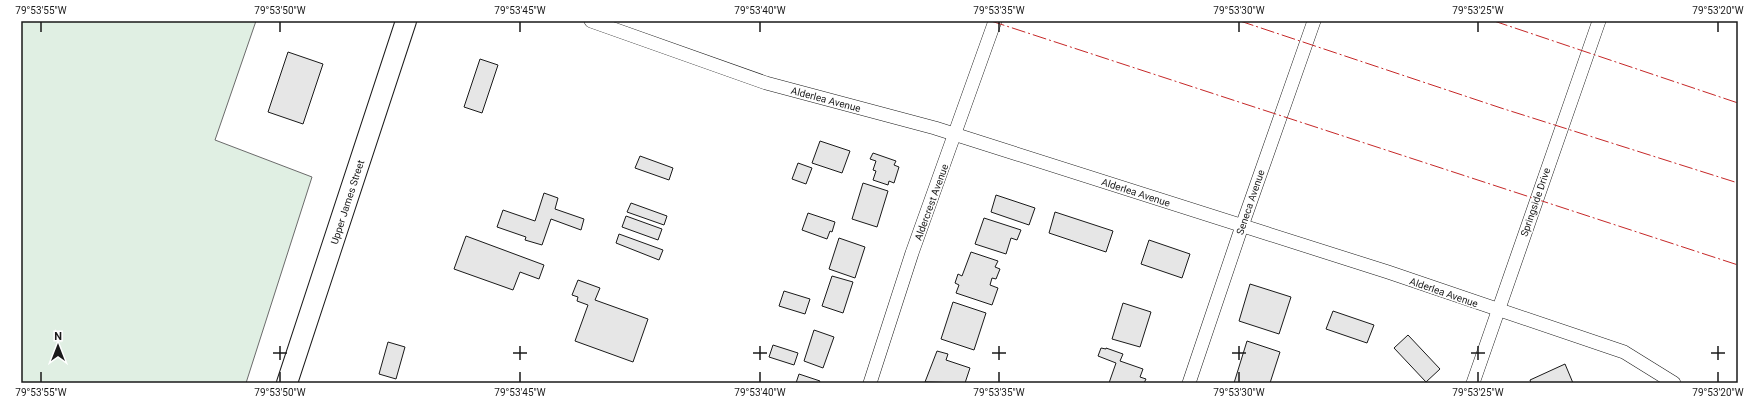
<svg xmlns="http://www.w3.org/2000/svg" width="1759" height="404" viewBox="0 0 1759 404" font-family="Roboto,sans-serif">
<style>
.green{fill:#e0efe3;stroke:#6a6a6a}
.building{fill:#e6e6e6;stroke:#1a1a1a}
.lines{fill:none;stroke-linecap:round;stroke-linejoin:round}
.street-casing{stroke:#1a1a1a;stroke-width:14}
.primary-casing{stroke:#1a1a1a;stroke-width:22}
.street{stroke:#fff;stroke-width:13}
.primary{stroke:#fff;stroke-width:20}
.power{stroke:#c62828;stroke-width:1;stroke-dasharray:14 3 2 3;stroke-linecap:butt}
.ticks{fill:none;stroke:#1a1a1a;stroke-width:1.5}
.labels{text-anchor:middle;stroke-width:3;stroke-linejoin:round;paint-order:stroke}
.street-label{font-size:10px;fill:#1a1a1a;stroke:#fff}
.neatline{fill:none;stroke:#1a1a1a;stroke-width:1.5}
.ticks-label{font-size:10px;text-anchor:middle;fill:#1a1a1a}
</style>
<rect width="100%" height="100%" fill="#fff"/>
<path class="green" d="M21 21H256L215 140 312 177 246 383H21Z"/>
<g class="building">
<path d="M288 52 323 64 303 124 268 112Z"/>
<path d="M480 59 498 65 482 113 464 107Z"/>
<path d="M820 141 850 151 842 173 812 163Z"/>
<path d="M873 153 896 161 894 165 899 167 894 183 889 181 888 185 873 180 876 171 873 170 876 161 870 159Z"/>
<path d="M640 156 673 168 669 180 635 168Z"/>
<path d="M798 163 812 168 806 184 792 179Z"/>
<path d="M863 183 888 191 877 227 852 219Z"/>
<path d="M544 193 558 198 555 209 584 219 581 230 551 219 542 245 525 240 526 237 497 227 503 210 535 221Z"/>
<path d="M996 195 1035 208 1029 225 991 212Z"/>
<path d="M631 203 667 216 664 225 627 212Z"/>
<path d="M1055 212 1113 231 1106 252 1049 233Z"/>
<path d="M808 213 835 222 832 232 830 231 827 239 802 230Z"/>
<path d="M626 216 662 229 658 240 622 227Z"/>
<path d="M984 218 1021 230 1017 240 1011 238 1006 254 975 244Z"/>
<path d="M619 234 663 250 659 260 616 243Z"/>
<path d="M466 236 544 265 539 279 520 272 513 290 454 269Z"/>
<path d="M839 238 865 247 855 278 829 269Z"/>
<path d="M1149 240 1190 254 1182 278 1141 264Z"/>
<path d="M971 252 998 261 995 267 1000 269 996 279 992 278 990 285 998 288 992 305 956 293 959 285 955 283 958 274 962 276Z"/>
<path d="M832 276 853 282 843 313 822 306Z"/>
<path d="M578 280 600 288 595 300 648 319 633 362 575 341 588 305 577 301 578 297 572 295Z"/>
<path d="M1250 284 1291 297 1279 334 1239 321Z"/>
<path d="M784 291 810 299 805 314 779 306Z"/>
<path d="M953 302 986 313 974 350 941 339Z"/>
<path d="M1123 303 1151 312 1140 347 1112 339Z"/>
<path d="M1333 311 1374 325 1367 343 1326 329Z"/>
<path d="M814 330 834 337 823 368 804 361Z"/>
<path d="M1408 335 1440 369 1426 382 1394 348Z"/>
<path d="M1247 341 1280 352 1270 383H1234Z"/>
<path d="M388 342 405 347 396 379 379 374Z"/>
<path d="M773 345 798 353 794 365 769 357Z"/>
<path d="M1101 348 1106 349V348L1123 354 1120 361 1143 369 1140 377 1146 379 1144 383H1109L1116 363 1098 356Z"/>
<path d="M937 351 948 354 946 360 970 368 965 383 925 382Z"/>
<path d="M1565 364 1573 383H1531L1530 380Z"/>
<path d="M799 374 820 381 819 383H796Z"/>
</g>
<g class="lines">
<g class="street-casing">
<g id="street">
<path d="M591 21 766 83 935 128 1388 272 1624 352 1674 383"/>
<path d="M870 383 912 253 995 21"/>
<path d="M1189 383 1242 226 1314 21"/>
<path d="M1473 383 1599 21"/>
</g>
</g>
<g class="primary-casing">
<path id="primary" d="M287 383 406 21"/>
</g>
<use href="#street" class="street"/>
<use href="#primary" class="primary"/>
<g class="power">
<path d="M991 21 1738 265"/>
<path d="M1240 21 1501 108 1738 183"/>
<path d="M1494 21 1738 103"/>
</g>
</g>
<path class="ticks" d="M41 22V32M280 22V32M520 22V32M760 22V32M999 22V32M1239 22V32M1478 22V32M1718 22V32M280 346V360M520 346V360M760 346V360M999 346V360M1239 346V360M1478 346V360M1718 346V360M273 353H287M513 353H527M753 353H767M992 353H1006M1232 353H1246M1471 353H1485M1711 353H1725M41 372V382M280 372V382M520 372V382M760 372V382M999 372V382M1239 372V382M1478 372V382M1718 372V382"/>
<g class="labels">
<g class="street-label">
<text transform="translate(826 99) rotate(15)" y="4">Alderlea Avenue</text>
<text transform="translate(1136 192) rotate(18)" y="4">Alderlea Avenue</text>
<text transform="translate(347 202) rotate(-72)" y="4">Upper James Street</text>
<text transform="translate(931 202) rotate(-70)" y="4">Aldercrest Avenue</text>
<text transform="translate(1250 202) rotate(-71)" y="4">Seneca Avenue</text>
<text transform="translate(1535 202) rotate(-71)" y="4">Springside Drive</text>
<text transform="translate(1444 292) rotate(19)" y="4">Alderlea Avenue</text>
</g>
</g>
<rect width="1759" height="404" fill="none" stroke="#ffffff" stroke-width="44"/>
<g transform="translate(58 346)" stroke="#ffffff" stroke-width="3" paint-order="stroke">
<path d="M0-3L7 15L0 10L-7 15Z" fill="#1a1a1a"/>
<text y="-6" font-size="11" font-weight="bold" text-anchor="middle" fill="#1a1a1a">N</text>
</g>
<rect x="22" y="22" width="1715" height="360" class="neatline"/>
<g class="ticks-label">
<text x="41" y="14">79°53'55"W</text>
<text x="280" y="14">79°53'50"W</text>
<text x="520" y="14">79°53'45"W</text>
<text x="760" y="14">79°53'40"W</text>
<text x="999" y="14">79°53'35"W</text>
<text x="1239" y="14">79°53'30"W</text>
<text x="1478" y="14">79°53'25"W</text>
<text x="1718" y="14">79°53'20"W</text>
<text x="41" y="396">79°53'55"W</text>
<text x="280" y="396">79°53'50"W</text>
<text x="520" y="396">79°53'45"W</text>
<text x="760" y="396">79°53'40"W</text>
<text x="999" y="396">79°53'35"W</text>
<text x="1239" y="396">79°53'30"W</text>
<text x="1478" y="396">79°53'25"W</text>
<text x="1718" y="396">79°53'20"W</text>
</g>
</svg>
